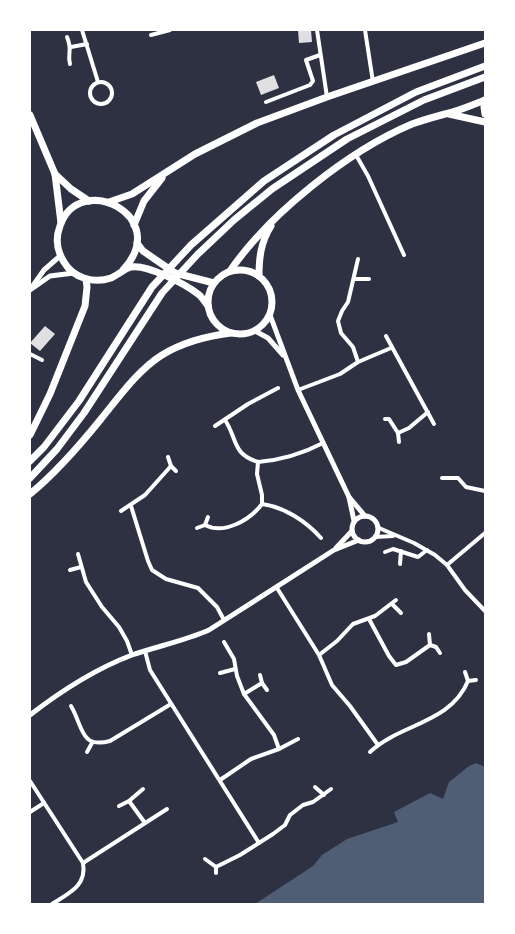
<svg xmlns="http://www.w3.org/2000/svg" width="515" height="934" viewBox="0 0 515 934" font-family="Roboto,sans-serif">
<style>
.water{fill:#4f5d75}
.building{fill:#e0e0e3}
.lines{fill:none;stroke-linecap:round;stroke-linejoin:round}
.minor{stroke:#fff;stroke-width:4}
.tertiary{stroke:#fff;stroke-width:5}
.trunk{stroke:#fff;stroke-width:7}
</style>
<rect width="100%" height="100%" fill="#2d3142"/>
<path class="water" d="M476 763 485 767V904H255L313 866 322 855 347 839 398 822 394 812 430 793 443 799 449 782 469 766Z"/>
<g class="building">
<path d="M298 30H311L312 42 299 43Z"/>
<path d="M274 75 279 88 261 95 256 82Z"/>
<path d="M45 326 55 334 40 351 30 343Z"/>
</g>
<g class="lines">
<g class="minor">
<path d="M82 30 98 82"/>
<path d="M317 30 327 97"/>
<path d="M365 30 373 82"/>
<path d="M151 35 170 30"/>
<path d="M67 37C73 51 67 52 70 64"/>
<path d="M71 47 87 44"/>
<circle cx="101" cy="93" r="11"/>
<path d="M266 102 310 85 313 81 306 60 320 55"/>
<path d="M356 155 368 176 404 255"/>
<path d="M358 259 348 302 342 311 338 321 341 333 353 347 358 362"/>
<path d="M355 279H369"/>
<path d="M386 336 434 424"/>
<path d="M30 354 42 360"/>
<path d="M298 390 340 374 358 362 391 348"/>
<path d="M385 419H389L398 433 409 428 428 412"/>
<path d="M225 420C238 440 232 454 258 462L257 474 262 495V504"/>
<path d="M215 426 248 404 278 388"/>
<path d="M398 433 399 442"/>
<path d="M168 457 171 466 176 471"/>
<path d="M258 462C281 460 302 454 323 443"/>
<path d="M442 478H458L466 487 485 491"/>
<path d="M131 506 148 561 152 570 166 579 198 588 217 607 224 620"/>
<path d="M121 511 145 495 171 466"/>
<path d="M205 525C224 535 250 520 262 504 284 507 306 521 321 538"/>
<path d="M197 528 205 525 208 517"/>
<path d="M379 528 414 543 435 555 447 565 465 590 485 611"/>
<path d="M375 537 393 536"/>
<path d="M385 552 393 549 418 557 427 550"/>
<path d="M78 554 86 582 102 607 119 627 127 641 132 655"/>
<path d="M400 564 401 551"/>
<path d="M447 565 485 533"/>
<path d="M70 570 81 567"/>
<path d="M277 588 319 655 332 685 350 706 378 745"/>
<path d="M392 604 401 613"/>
<path d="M369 619 389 656 396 665 406 662 430 645"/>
<path d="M429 634 430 645 436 647 440 653"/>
<path d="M224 642 234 659 237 676 244 694 274 735 279 749"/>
<path d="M145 651 150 670 259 843"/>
<path d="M319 655 337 641 353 624 375 616 396 600"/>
<path d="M465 672 468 681 476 680"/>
<path d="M220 673 235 669"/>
<path d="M260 675 262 683 267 690"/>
<path d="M244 694 262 683"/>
<path d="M71 706C83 726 80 749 110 741L171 704"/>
<path d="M87 752 92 743"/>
<path d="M370 752C401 723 450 724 468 681"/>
<path d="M220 780 251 759 279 749 298 739"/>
<path d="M30 781 83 863C87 886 69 893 52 904"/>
<path d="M315 787 324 795"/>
<path d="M129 801 145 823"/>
<path d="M119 806 129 801 143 789"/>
<path d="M30 812 44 803"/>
<path d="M205 859 216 867V873"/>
<path d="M83 863 167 809"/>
<path d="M216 867 240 855 273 834 285 825 290 815 303 805 313 802 331 789"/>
</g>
<g class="tertiary">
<path d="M32 287 44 270 60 256"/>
<path d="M30 290 50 276 74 273"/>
<path d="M270 315 298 390 349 497 354 521"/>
<path d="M255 331 268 338 283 355"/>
<path d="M349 497 365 516"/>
<circle cx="365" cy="529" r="13"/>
<path d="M336 548 352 531"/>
<path d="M30 715C61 691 95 669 132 655 158 646 184 641 209 630L334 550 359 540"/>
</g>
<g class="trunk">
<path d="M485 100 484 107 485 114"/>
<path d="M449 114 485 122"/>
<path d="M30 115 55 174 61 223"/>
<path d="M55 174 71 189 89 201"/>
<path d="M109 202 132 194 195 154 257 123 327 97 485 43"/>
<path d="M134 225 144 201 162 178"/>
<path d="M137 243 143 251 175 273 214 283"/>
<circle cx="240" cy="302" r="32"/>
<path d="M123 270C173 216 79 170 60 226 55 239 57 251 64 262 73 278 94 284 111 278 118 275 124 269 131 267 147 264 185 284 198 294 202 297 205 302 208 306"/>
<path d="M230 271C269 214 348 151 412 124 423 120 434 117 445 114 459 111 472 105 485 100"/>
<path d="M259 276C259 257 261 242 271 226"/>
<path d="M30 435 50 394 85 306 87 287 86 279"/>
<path d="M30 461 44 447 79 401 152 287 191 245 264 181 334 135 416 92 485 66"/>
<path d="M30 478 57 449 84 413 162 293 198 254 234 220 272 189 347 139 424 100 485 77"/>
<path d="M30 494C57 472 80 445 101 419 119 397 138 370 162 355 183 342 207 336 231 333"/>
</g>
</g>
<rect width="515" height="934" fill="none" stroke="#ffffff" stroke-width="62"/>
</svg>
